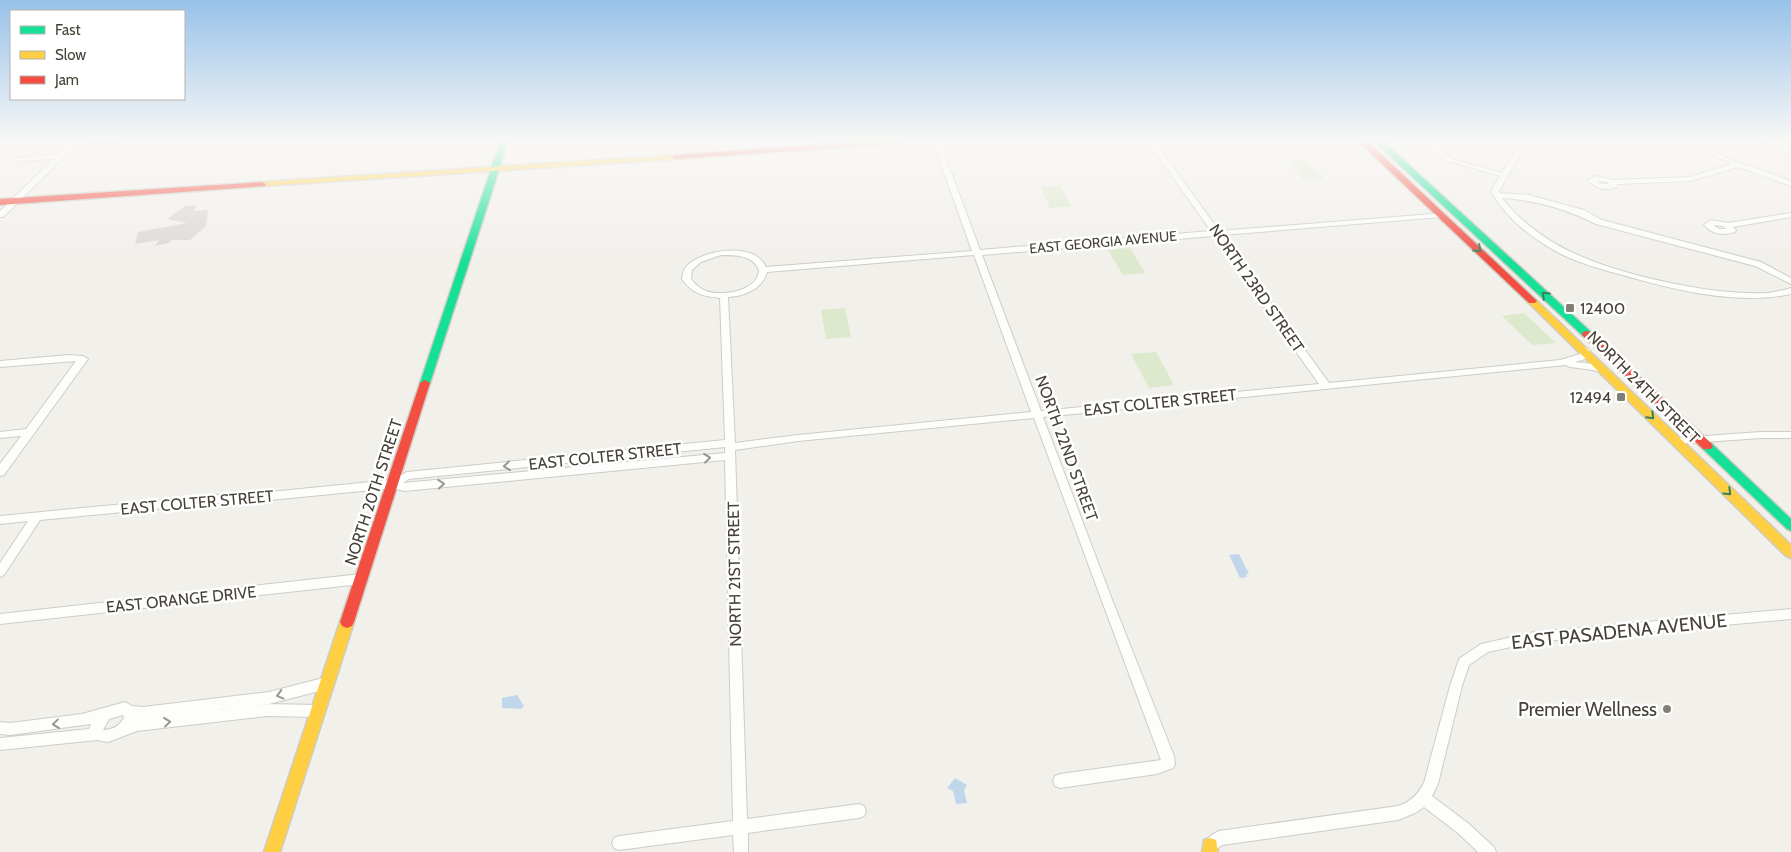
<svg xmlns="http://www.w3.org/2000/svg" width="1791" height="852" viewBox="0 0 1791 852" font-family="Cabin,sans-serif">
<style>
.green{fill:#dce9cd}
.water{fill:#c0d6eb}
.building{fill:#dbd9d4}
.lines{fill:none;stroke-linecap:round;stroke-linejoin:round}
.street-casing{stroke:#cdccc7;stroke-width:2}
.fast-casing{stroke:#cfcdc3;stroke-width:3}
.slow-casing{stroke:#cfcdc3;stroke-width:3}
.jam-casing{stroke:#cfcdc3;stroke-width:3}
.street{fill:#fdfdfc;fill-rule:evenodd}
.fast{fill:#16e098;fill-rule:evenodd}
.slow{fill:#ffcf43;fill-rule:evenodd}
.jam{fill:#f24e42;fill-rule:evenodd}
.oneway{stroke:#33815e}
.oneway2{stroke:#999690}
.poi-dot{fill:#827f77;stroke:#fff;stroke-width:2}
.labels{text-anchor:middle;stroke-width:5;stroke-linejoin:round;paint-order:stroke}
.far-street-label{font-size:14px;fill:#474238;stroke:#fff}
.street-label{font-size:16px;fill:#474238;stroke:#fff}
.poi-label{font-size:16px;fill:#474238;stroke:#fff;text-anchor:start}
.near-street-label{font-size:19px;fill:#474238;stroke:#fff}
.near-poi-label{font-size:19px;fill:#474238;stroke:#fff;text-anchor:end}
</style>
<rect width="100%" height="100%" fill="#f1f0eb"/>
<g class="green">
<path d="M1306 160 1324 179 1304 181 1287 161Z"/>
<path d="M1060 185 1071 206 1050 208 1040 187Z"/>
<path d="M1130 248 1145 273 1123 275 1108 250Z"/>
<path d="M845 308 851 337 826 339 821 310Z"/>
<path d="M1524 313 1556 343 1532 345 1502 316Z"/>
<path d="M1156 352 1174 385 1149 388 1131 354Z"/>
</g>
<g class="water">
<path d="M1239 554 1249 574H1246L1247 577 1240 578 1229 555Z"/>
<path d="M517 695 524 706 521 709 502 708V698Z"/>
<path d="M955 778 967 785 964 790 967 803 956 804 953 791 947 788Z"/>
</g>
<path class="building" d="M196 205 194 211 208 210 206 226 190 240H172L168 243 155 246 159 240 135 244 138 232 187 223 167 219 185 206Z"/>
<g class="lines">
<g class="street-casing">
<g id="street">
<path d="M71 142H78L76 145 156 142 153 144 72 149 3 217H0V211L54 159 17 161 13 159 15 158 59 154Z"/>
<path d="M933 142H940L980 250 1211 231 1148 142H1155L1219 231 1445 213V217H1442L1222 235 1329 383 1560 360 1580 354V350L1585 347 1590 350C1590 360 1584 359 1575 362 1587 363 1601 364 1611 371L1606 374 1593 370 1570 367 1566 365 1043 417 1113 602 1174 756 1175 764 1173 768 1157 774 1060 788 1055 786 1053 781 1055 776 1060 774 1161 760 1034 418 798 441 735 450 747 819 859 804 864 806 866 811 864 816 859 818 748 833V852H734L733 835 619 850 614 848 612 843 614 838 619 836 733 821 725 460 404 491 393 488 270 500 258 499 40 520 4 575 0 577V563L28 521 0 524V516L258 491 270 492 391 480 407 472 725 440 720 298C702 296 693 294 682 279 683 275 683 271 685 268 700 249 755 241 766 267L972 251ZM1214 236 1319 384 1041 411 982 255ZM721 255C735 255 753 255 759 270 758 291 722 297 706 291 699 288 695 284 691 279L692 270 701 262ZM974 255 1031 412 798 435 735 443 728 297C744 296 763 289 767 272ZM725 447V453L403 483 409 479Z"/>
<path d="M1437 142H1444L1441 149 1452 159 1502 173 1518 147 1505 142H1527L1499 191 1500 193 1529 195 1584 210 1602 220 1761 262 1791 278V284L1755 266 1596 224C1566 209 1536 200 1502 198 1518 219 1543 238 1567 250 1617 275 1713 296 1768 293 1776 292 1784 290 1791 288V294C1737 305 1679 291 1626 276 1604 270 1581 264 1561 254 1534 240 1505 218 1491 191L1500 176 1448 161 1434 150Z"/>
<path d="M1588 142H1634L1631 144H1591Z"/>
<path d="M1688 142H1697L1729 159 1791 181V186L1739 167 1690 181 1617 184V187C1606 191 1596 189 1588 180L1596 176 1613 180 1690 177 1732 164ZM1596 181 1607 182 1609 184H1602Z"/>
<path d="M1765 142H1774L1791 151V156Z"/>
<path d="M1791 213V217L1733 227 1736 230 1735 232C1723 236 1712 234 1704 225L1711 220 1728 223ZM1713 225 1723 226 1726 229H1719Z"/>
<path d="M69 355 83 356 88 359 4 475 0 476V464L21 436 0 438V432L26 429 76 361 0 367V361Z"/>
<path d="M1761 432H1791V438H1761L1676 444 1671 441 1676 438Z"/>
<path d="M361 574 365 576 367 579 365 582 361 584 0 624V614Z"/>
<path d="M1791 609V619L1534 642 1488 652 1469 665 1462 686 1438 784 1432 796 1469 824 1494 847 1496 852H1478L1459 834 1424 807 1415 813 1398 820 1222 845 1213 852 1205 851 1203 846C1206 839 1212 834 1219 831L1398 806C1411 802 1418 794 1424 783L1450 686 1458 662 1460 658 1481 644 1534 632Z"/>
<path d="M327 677 332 679 333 683 332 687 327 689 269 704 219 710 267 704 318 705 323 707 325 711 323 715 318 717 267 716 137 731 108 742 97 740 0 750V738L89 729 91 724 10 735 0 734V722L10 723 82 714 125 702 132 706 143 707 269 692ZM123 715 124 718C119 726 113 730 103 730L109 719Z"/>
</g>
</g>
<g class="fast-casing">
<g id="fast">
<path d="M500 142H508L430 383 425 386 421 385 420 383Z"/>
<path d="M1375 142H1384L1591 332 1592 334 1591 336H1583Z"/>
<path d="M1707 442 1711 443 1791 519V531L1787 529 1703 449 1701 446Z"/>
</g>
</g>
<g class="slow-casing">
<g id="slow">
<path d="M675 155H678V159L262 186 258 184 262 182Z"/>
<path d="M1532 298 1535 299 1791 545V558L1786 556 1529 303 1527 301Z"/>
<path d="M347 616 352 618 354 622 280 852H264L340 622 342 618Z"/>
<path d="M1210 838 1216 840 1218 852H1202L1204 840Z"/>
</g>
</g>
<g class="jam-casing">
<g id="jam">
<path d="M856 142H898L894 144 675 159 671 157 675 155Z"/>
<path d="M1359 142H1368L1535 299 1537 301 1535 303H1529Z"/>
<path d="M262 182 266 184 265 186 0 205V199Z"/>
<path d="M1587 331 1591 332 1711 443 1713 446 1711 449H1703L1583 336 1582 334 1583 332Z"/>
<path d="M425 380 430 383 354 622 352 626 347 628 342 626 340 622 420 383Z"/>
</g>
</g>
<use href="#street" class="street"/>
<use href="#fast" class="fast"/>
<use href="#slow" class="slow"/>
<use href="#jam" class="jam"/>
</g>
<defs><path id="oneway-chevron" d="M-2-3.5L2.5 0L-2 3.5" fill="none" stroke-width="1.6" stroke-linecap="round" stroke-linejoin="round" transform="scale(1.25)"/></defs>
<g class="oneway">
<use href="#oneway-chevron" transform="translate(1478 249) rotate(43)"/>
<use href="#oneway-chevron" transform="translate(1545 295) rotate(-137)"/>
<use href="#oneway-chevron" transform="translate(1651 416) rotate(45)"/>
<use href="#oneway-chevron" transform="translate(1728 492) rotate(44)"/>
</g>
<g class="oneway2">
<use href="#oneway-chevron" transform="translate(707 458) rotate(-6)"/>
<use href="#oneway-chevron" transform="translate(507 466) rotate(174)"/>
<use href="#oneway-chevron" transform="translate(441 484) rotate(-5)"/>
<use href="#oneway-chevron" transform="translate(280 695) rotate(165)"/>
<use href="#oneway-chevron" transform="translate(167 722) rotate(-6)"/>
<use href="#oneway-chevron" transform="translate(56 724) rotate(173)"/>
</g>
<linearGradient id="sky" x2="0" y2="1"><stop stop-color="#98c2e9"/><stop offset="0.54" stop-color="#f9f8f6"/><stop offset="1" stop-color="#f9f8f6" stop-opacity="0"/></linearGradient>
<rect width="1791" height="262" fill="url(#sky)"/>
<g class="poi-dot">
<rect x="1565" y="303" width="10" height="10" rx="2.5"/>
<rect x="1616" y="392" width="10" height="10" rx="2.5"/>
<circle cx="1667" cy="709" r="5"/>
</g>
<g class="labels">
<g class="far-street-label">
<text transform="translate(1103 242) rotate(-5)" y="5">EAST GEORGIA AVENUE</text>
</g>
<g class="street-label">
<text transform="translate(1257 288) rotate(55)" y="6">NORTH 23RD STREET</text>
<text transform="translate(1644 387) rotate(45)" y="6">NORTH 24TH STREET</text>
<text transform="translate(1160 402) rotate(-6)" y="6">EAST COLTER STREET</text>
<text transform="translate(1067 448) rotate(70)" y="6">NORTH 22ND STREET</text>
<text transform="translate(605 456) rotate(-6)" y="6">EAST COLTER STREET</text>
<text transform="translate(373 492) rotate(-72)" y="6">NORTH 20TH STREET</text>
<text transform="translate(197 502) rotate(-5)" y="6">EAST COLTER STREET</text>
<text transform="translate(734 574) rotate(-91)" y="6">NORTH 21ST STREET</text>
<text transform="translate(181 599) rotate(-6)" y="6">EAST ORANGE DRIVE</text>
</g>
<g class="poi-label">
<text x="1580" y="314">12400</text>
<text x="1611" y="403" text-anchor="end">12494</text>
</g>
<g class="near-street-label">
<text transform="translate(1619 631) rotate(-6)" y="7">EAST PASADENA AVENUE</text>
</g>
<g class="near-poi-label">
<text x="1657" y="716">Premier Wellness</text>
</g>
</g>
<rect x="10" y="10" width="175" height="90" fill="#ffffff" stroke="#b5b3af"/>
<rect x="20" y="26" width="25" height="8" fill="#16e098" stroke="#b5b3af"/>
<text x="55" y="35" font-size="15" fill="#474238">Fast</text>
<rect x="20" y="51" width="25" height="8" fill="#ffcf43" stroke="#b5b3af"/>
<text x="55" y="60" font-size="15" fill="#474238">Slow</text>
<rect x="20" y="76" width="25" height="8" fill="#f24e42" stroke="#b5b3af"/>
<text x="55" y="85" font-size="15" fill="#474238">Jam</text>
</svg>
